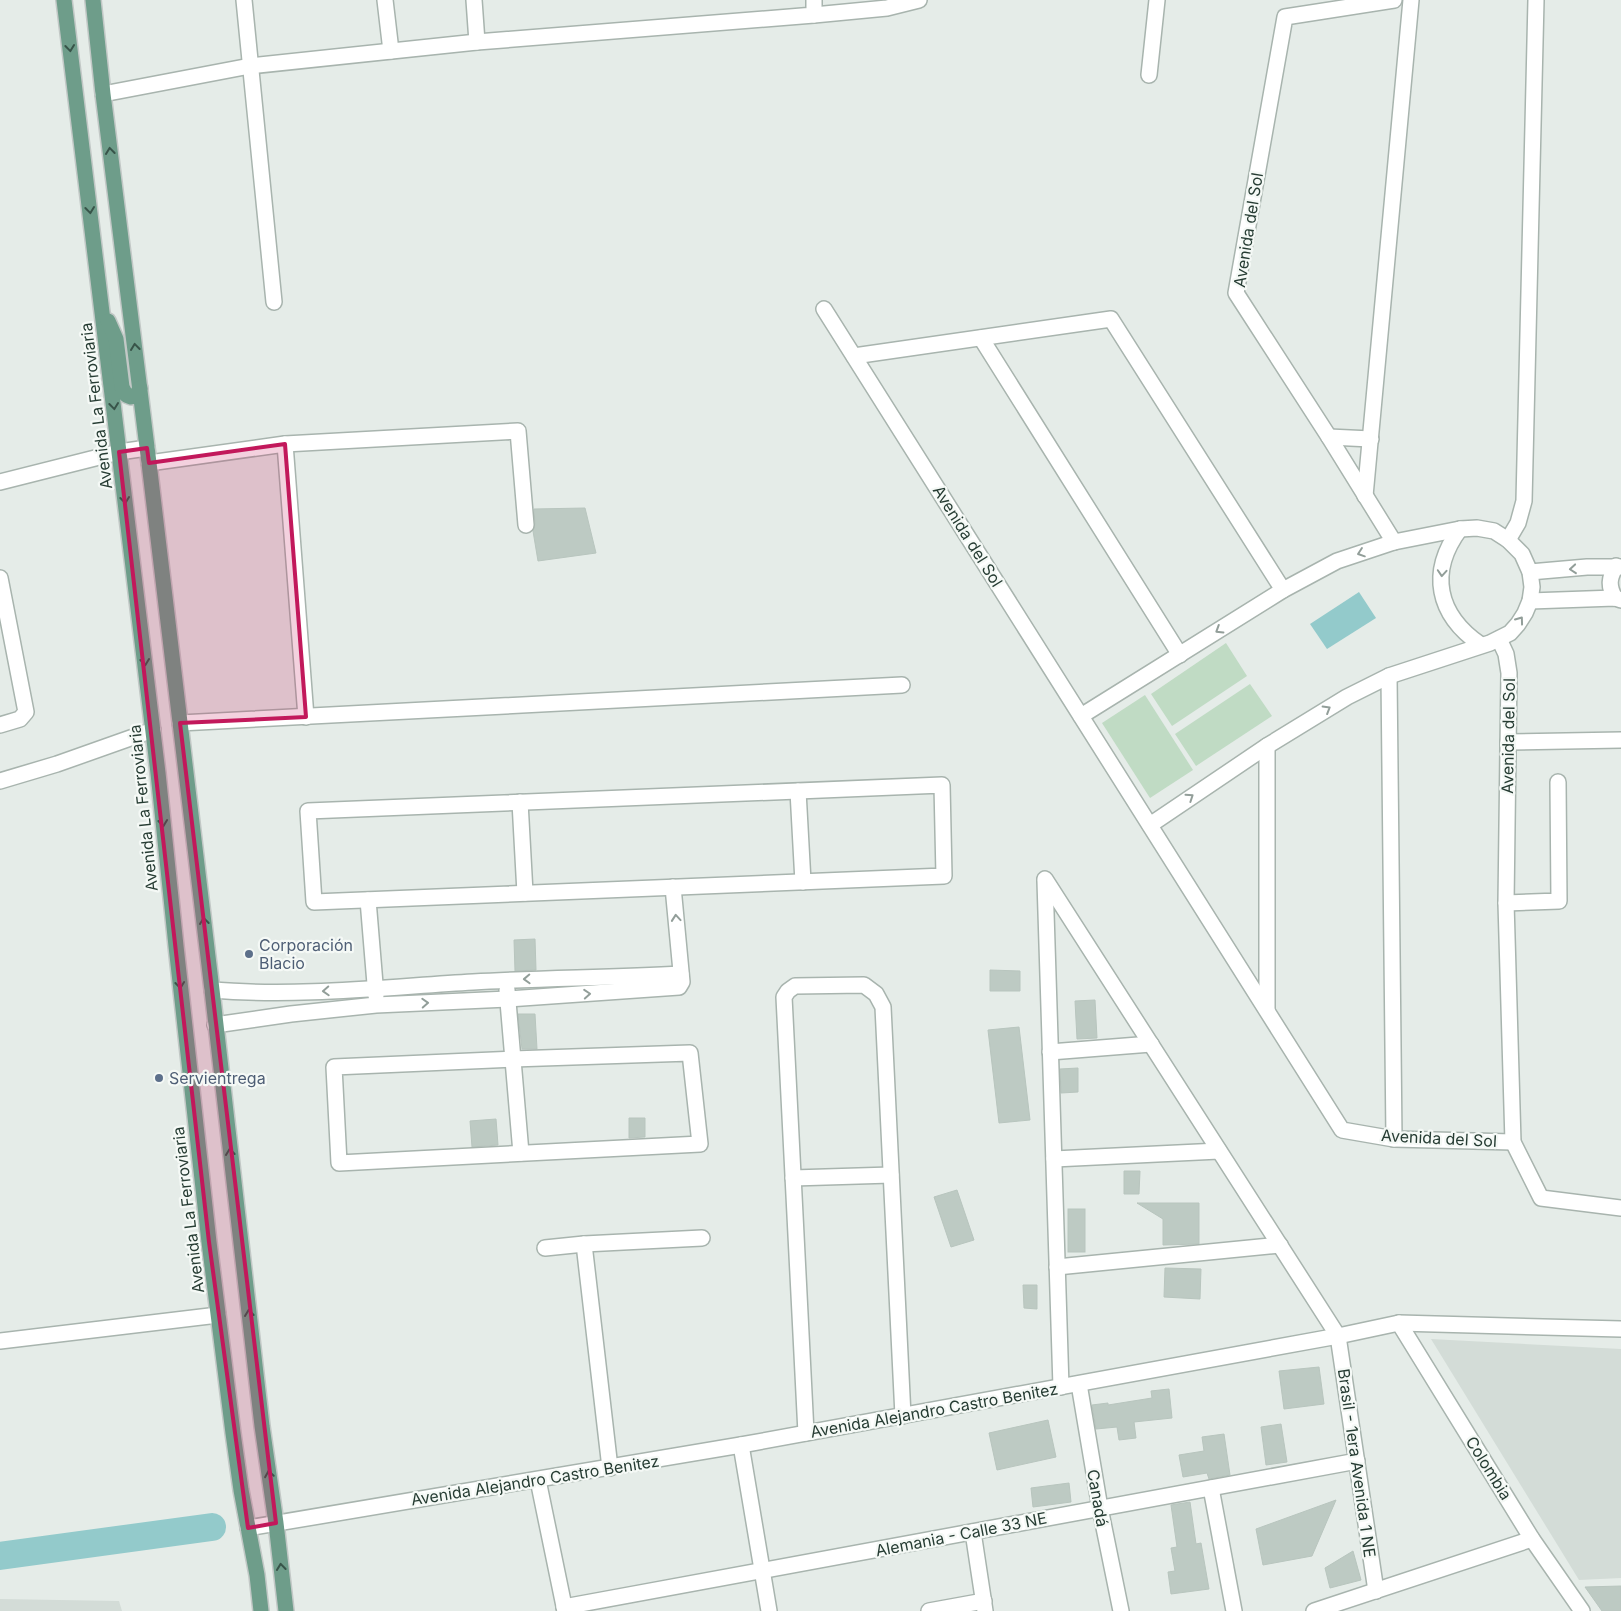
<svg xmlns="http://www.w3.org/2000/svg" width="1621" height="1611" viewBox="0 0 1621 1611" font-family="Inter,sans-serif">
<style>
.built{fill:#d3dcd7}
.green{fill:#c0dbc4}
.water{fill:#93cacb}
.lines{fill:none;stroke-linecap:round;stroke-linejoin:round}
.river{stroke:#93cacb;stroke-width:28}
.building{fill:#bdcac3;stroke:#b8c5be}
.minor-casing{stroke:#a8b4ae;stroke-width:18}
.major-casing{stroke:#c2c8c6;stroke-width:18}
.minor{stroke:#fff;stroke-width:15}
.major{stroke:#6e9d8a;stroke-width:15}
.oneway{stroke:#385449}
.oneway2{stroke:#929e99}
.marked{fill:#c2185b;fill-opacity:0.2;stroke:#c2185b;stroke-width:4;stroke-linejoin:round}
.service-dot{fill:#5c6f8a;stroke:#f5f9f6;stroke-width:2}
.labels{text-anchor:middle;stroke-width:4.5;stroke-linejoin:round;paint-order:stroke}
.street-label{font-size:16px;fill:#263c33;stroke:#f5f9f6}
.service-label{font-size:16px;fill:#4e5e75;stroke:#f5f9f6;text-anchor:start}
</style>
<rect width="100%" height="100%" fill="#e5ece8"/>
<g class="built">
<path d="M1431 1339 1621 1349V1578L1579 1580Z"/>
<path d="M0 1599 119 1601 122 1611H0Z"/>
</g>
<g class="green">
<path d="M1226 643 1247 676 1172 726 1151 694Z"/>
<path d="M1250 684 1272 716 1196 766 1175 734Z"/>
<path d="M1145 695 1193 770 1150 798 1102 723Z"/>
</g>
<path class="water" d="M1359 592 1376 618 1327 649 1310 624Z"/>
<g class="lines">
<path class="river" d="M0 1556 212 1527"/>
</g>
<g class="building">
<path d="M585 508 596 553 538 561 533 531 535 524 534 509Z"/>
<path d="M535 939 536 970 515 971 514 940Z"/>
<path d="M990 970 1020 971V991H990Z"/>
<path d="M1095 1000 1097 1038 1077 1039 1075 1001Z"/>
<path d="M518 1014H535L537 1049H522Z"/>
<path d="M1019 1027 1030 1120 999 1123 988 1030Z"/>
<path d="M1078 1068V1092L1061 1093 1060 1069Z"/>
<path d="M629 1118H645V1137L629 1138Z"/>
<path d="M496 1119 498 1145 472 1147 470 1121Z"/>
<path d="M1124 1171H1140L1139 1194H1124Z"/>
<path d="M957 1190 974 1240 951 1247 934 1197Z"/>
<path d="M1137 1203H1199V1244L1163 1245V1219Z"/>
<rect x="1068" y="1209" width="17" height="43"/>
<path d="M1165 1268 1201 1269 1200 1299 1164 1297Z"/>
<path d="M1023 1285H1037V1309L1024 1308Z"/>
<path d="M1319 1367 1324 1404 1284 1409 1279 1371Z"/>
<path d="M1169 1389 1172 1418 1134 1422 1136 1438 1119 1440 1117 1427 1096 1429 1092 1405 1108 1403V1405L1152 1398 1151 1391Z"/>
<path d="M1048 1420 1056 1457 997 1470 989 1433Z"/>
<path d="M1281 1424 1287 1462 1266 1465 1261 1427Z"/>
<path d="M1224 1434 1230 1475 1209 1479 1207 1473 1183 1477 1179 1455 1204 1451 1202 1437Z"/>
<path d="M1069 1483 1071 1502 1033 1507 1031 1488Z"/>
<path d="M1336 1500 1312 1556 1263 1565 1256 1529Z"/>
<path d="M1190 1502 1196 1544 1201 1543 1209 1589 1171 1594 1168 1572 1175 1571 1171 1548 1177 1547 1171 1505Z"/>
<path d="M1353 1551 1361 1580 1330 1588 1325 1568Z"/>
<path d="M1621 1586V1611H1602L1585 1587Z"/>
</g>
<g class="lines">
<g class="minor-casing">
<g id="minor">
<path d="M244 0 274 302"/>
<path d="M385 0 391 51"/>
<path d="M474 0 477 42"/>
<path d="M814 15 887 8 919 0"/>
<path d="M1149 75 1157 0"/>
<path d="M103 94 250 66 477 42 814 15V0"/>
<path d="M824 309 1342 1130 1394 1139 1513 1142"/>
<path d="M981 338 1180 655"/>
<path d="M854 356 1111 319 1283 590"/>
<path d="M1329 437 1371 439"/>
<path d="M285 444 306 717"/>
<path d="M149 463 285 444 518 431 526 525"/>
<path d="M0 482 119 452 147 448"/>
<path d="M1365 496 1411 0"/>
<path d="M1460 529C1428 572 1437 615 1481 645"/>
<path d="M1508 540 1518 523 1524 501 1536 0"/>
<path d="M1394 542 1329 437 1236 293 1285 17 1394 0"/>
<path d="M1530 572 1587 567H1621"/>
<path d="M0 578 26 712 20 719 0 725"/>
<path d="M1615 598C1608 586 1609 578 1616 566"/>
<path d="M1530 601 1615 598 1621 600"/>
<path d="M1499 639 1506 654 1509 673 1506 903 1513 1142 1541 1198 1621 1208"/>
<path d="M1389 676 1394 1139"/>
<path d="M1081 716 1283 590 1337 561 1394 542 1460 529 1477 528 1494 531 1508 540 1522 554 1530 572 1532 587 1530 601 1525 613 1518 624 1510 633 1490 643 1389 676 1347 697 1267 746 1150 825"/>
<path d="M180 723 902 685"/>
<path d="M1508 742 1621 740"/>
<path d="M0 781 57 764 153 730"/>
<path d="M942 785 944 876 314 902 308 811Z"/>
<path d="M798 791 803 882"/>
<path d="M520 802 525 893"/>
<path d="M1045 879 1338 1336 1376 1591"/>
<path d="M1045 881 1061 1387"/>
<path d="M368 900 376 996"/>
<path d="M1506 903 1559 901 1558 782"/>
<path d="M212 990C299 997 386 987 473 982 542 978 611 978 681 974"/>
<path d="M507 990 521 1153"/>
<path d="M1267 1010V746"/>
<path d="M215 1025 291 1014 376 1005 508 999 679 987 682 982 673 887"/>
<path d="M1050 1052 1151 1044"/>
<path d="M690 1053 700 1144 339 1163 334 1067 513 1059Z"/>
<path d="M1054 1159 1219 1151"/>
<path d="M793 1178 891 1175"/>
<path d="M584 1244 610 1468"/>
<path d="M545 1248 584 1244 702 1238"/>
<path d="M1057 1267 1280 1245"/>
<path d="M1399 1323 1532 1539 1582 1611"/>
<path d="M0 1341 218 1315"/>
<path d="M1079 1384 1100 1508 1121 1611"/>
<path d="M806 1433 784 997 788 991 795 986 864 985 876 994 883 1007 903 1416"/>
<path d="M741 1445 769 1611"/>
<path d="M538 1480 565 1611"/>
<path d="M1211 1488 1234 1611"/>
<path d="M248 1528 741 1445 1338 1336 1399 1323 1621 1329"/>
<path d="M973 1532 985 1611"/>
<path d="M564 1607 1357 1461"/>
<path d="M929 1611 984 1601"/>
<path d="M1314 1611 1532 1539"/>
</g>
</g>
<g class="major-casing">
<g id="major">
<path d="M64 0 158 773 176 946 209 1242 233 1433 241 1490 257 1575 261 1611"/>
<path d="M93 0 103 94 149 463 212 990 262 1426 276 1523 286 1611"/>
<path d="M108 321 116 339 122 387 126 395 131 397 136 396 140 388"/>
</g>
</g>
<use href="#minor" class="minor"/>
<use href="#major" class="major"/>
</g>
<defs><path id="oneway-chevron" d="M-2-3.5L2.5 0L-2 3.5" fill="none" stroke-width="1.6" stroke-linecap="round" stroke-linejoin="round" transform="scale(1.25)"/></defs>
<g class="oneway">
<use href="#oneway-chevron" transform="translate(70 48) rotate(83)"/>
<use href="#oneway-chevron" transform="translate(110 151) rotate(-97)"/>
<use href="#oneway-chevron" transform="translate(90 210) rotate(83)"/>
<use href="#oneway-chevron" transform="translate(135 347) rotate(-97)"/>
<use href="#oneway-chevron" transform="translate(114 406) rotate(83)"/>
<use href="#oneway-chevron" transform="translate(125 500) rotate(83)"/>
<use href="#oneway-chevron" transform="translate(145 662) rotate(83)"/>
<use href="#oneway-chevron" transform="translate(163 823) rotate(84)"/>
<use href="#oneway-chevron" transform="translate(204 921) rotate(-97)"/>
<use href="#oneway-chevron" transform="translate(180 985) rotate(84)"/>
<use href="#oneway-chevron" transform="translate(230 1152) rotate(-97)"/>
<use href="#oneway-chevron" transform="translate(249 1313) rotate(-97)"/>
<use href="#oneway-chevron" transform="translate(269 1474) rotate(-99)"/>
<use href="#oneway-chevron" transform="translate(281 1567) rotate(-96)"/>
</g>
<g class="oneway2">
<use href="#oneway-chevron" transform="translate(1361 553) rotate(161)"/>
<use href="#oneway-chevron" transform="translate(1573 569) rotate(175)"/>
<use href="#oneway-chevron" transform="translate(1442 573) rotate(94)"/>
<use href="#oneway-chevron" transform="translate(1520 620) rotate(-54)"/>
<use href="#oneway-chevron" transform="translate(1219 630) rotate(148)"/>
<use href="#oneway-chevron" transform="translate(1327 709) rotate(-31)"/>
<use href="#oneway-chevron" transform="translate(1190 797) rotate(-34)"/>
<use href="#oneway-chevron" transform="translate(676 918) rotate(-95)"/>
<use href="#oneway-chevron" transform="translate(527 979) rotate(178)"/>
<use href="#oneway-chevron" transform="translate(326 991) rotate(177)"/>
<use href="#oneway-chevron" transform="translate(587 994) rotate(-4)"/>
<use href="#oneway-chevron" transform="translate(425 1003) rotate(-3)"/>
</g>
<path class="marked" d="M285 444 306 717 180 723 276 1523 248 1528 209 1242 119 452 147 448 149 463Z"/>
<g class="service-dot">
<circle cx="249" cy="954" r="5"/>
<circle cx="159" cy="1078" r="5"/>
</g>
<g class="labels">
<g class="street-label">
<text transform="translate(1248 230) rotate(-81)" y="6">Avenida del Sol</text>
<text transform="translate(96 406) rotate(-97)" y="6">Avenida La Ferroviaria</text>
<text transform="translate(968 536) rotate(58)" y="6">Avenida del Sol</text>
<text transform="translate(1508 736) rotate(-89)" y="6">Avenida del Sol</text>
<text transform="translate(143 808) rotate(-96)" y="6">Avenida La Ferroviaria</text>
<text transform="translate(1439 1138) rotate(3)" y="6">Avenida del Sol</text>
<text transform="translate(188 1210) rotate(-97)" y="6">Avenida La Ferroviaria</text>
<text transform="translate(934 1410) rotate(-10)" y="6">Avenida Alejandro Castro Benitez</text>
<text transform="translate(1357 1463) rotate(82)" y="6">Brasil - 1era Avenida 1 NE</text>
<text transform="translate(1489 1468) rotate(58)" y="6">Colombia</text>
<text transform="translate(535 1480) rotate(-9)" y="6">Avenida Alejandro Castro Benitez</text>
<text transform="translate(1098 1498) rotate(80)" y="6">Canadá</text>
<text transform="translate(961 1534) rotate(-11)" y="6">Alemania - Calle 33 NE</text>
</g>
<g class="service-label">
<text x="259" y="951">Corporación<tspan x="259" dy="18">Blacio</tspan></text>
<text x="169" y="1084">Servientrega</text>
</g>
</g>
</svg>
